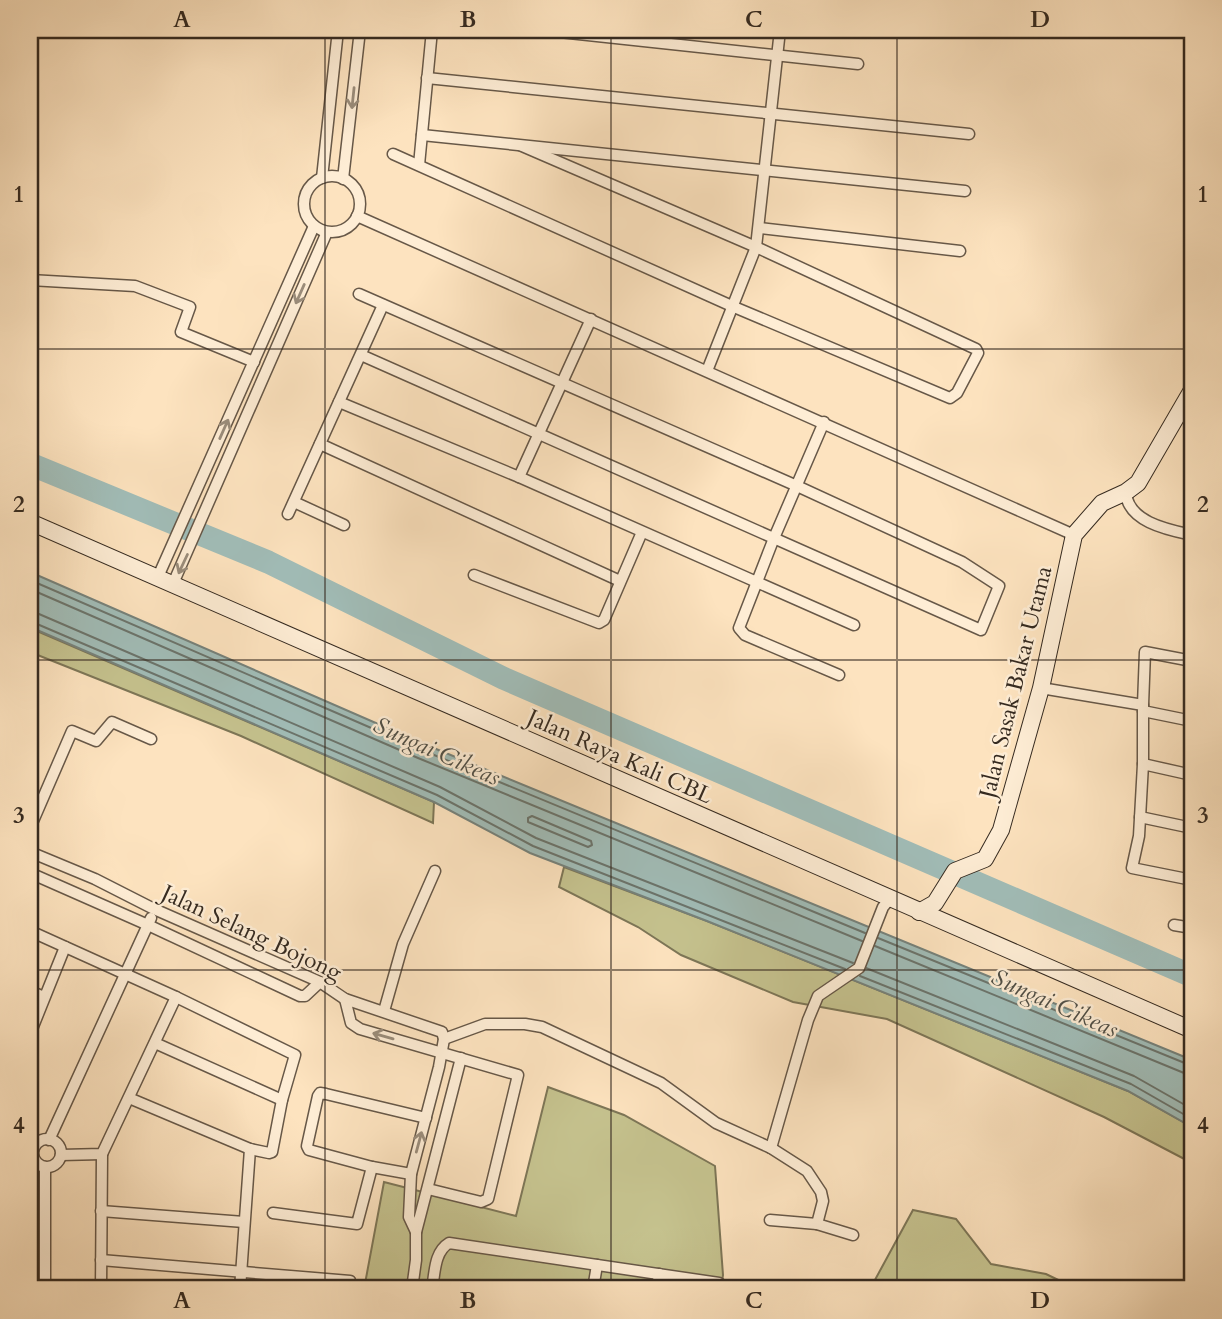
<svg xmlns="http://www.w3.org/2000/svg" width="1222" height="1319" viewBox="0 0 1222 1319" font-family="Cardo,serif">
<style>
.green{fill:#c5c28e;stroke:#7d7657;stroke-width:2}
.water{fill:#a1bdb8;stroke:#76827b;stroke-width:2}
.lines{fill:none;stroke-linecap:round;stroke-linejoin:round}
.shore{stroke:#6b746c;stroke-width:2}
.river{stroke:#a1bdb8;stroke-width:23}
.minor-casing{stroke:#675848;stroke-width:13}
.secondary-casing{stroke:#352a20;stroke-width:18}
.minor{stroke:#feedd5;stroke-width:10}
.secondary{stroke:#feedd5;stroke-width:16}
.oneway{stroke:#9a8c7a}
.grid{fill:none;stroke:#352a20;stroke-width:2;stroke-opacity:0.55}
.labels{text-anchor:middle;stroke-width:5;stroke-linejoin:round;paint-order:stroke}
.street-label{font-size:23px;fill:#352a20;stroke:#feedd5}
.water-label{font-size:24px;font-style:italic;fill:#504f46;stroke:#feedd5}
.neatline{fill:none;stroke:#352a20;stroke-width:2.5}
.grid-label{font-size:23px;text-anchor:middle;font-weight:bold;fill:#352a20}
</style>
<rect width="100%" height="100%" fill="#fde3bf"/>
<filter id="stains"><feTurbulence type="fractalNoise" baseFrequency=".00286" numOctaves="4"/><feColorMatrix values="0 0 0 0 .2 0 0 0 0 .09 0 0 0 0 .02 0 0 0 .5 -.17"/></filter>
<radialGradient id="worn" r=".72"><stop offset=".6" stop-color="#630" stop-opacity="0"/><stop offset="1" stop-color="#630" stop-opacity=".3"/></radialGradient>
<g class="green">
<path d="M30 628 434 802 433 823 241 736 30 652Z"/>
<path d="M564 867 707 921 1128 1091 1192 1127V1163L1104 1117 887 1019 793 1002 681 955 638 927 559 887Z"/>
<path d="M548 1087 624 1115 715 1166 723 1275 721 1289H364L384 1182 516 1216Z"/>
<path d="M913 1210 956 1219 991 1264 1046 1274 1077 1289H870Z"/>
</g>
<path class="water" d="M30 572 424 744 1192 1060V1127L1128 1091 707 921 530 853 434 802 30 627Z"/>
<g class="lines">
<g class="shore">
<path d="M30 580 422 750 865 933"/>
<path d="M30 589 418 758 862 941"/>
<path d="M30 613 39 614 440 787 536 838 853 963"/>
<path d="M30 621 437 795 533 846 845 969"/>
<path d="M532 816 591 841 592 845 588 847 528 822V818Z"/>
<path d="M878 938 1192 1066"/>
<path d="M875 946 1184 1073 1192 1075"/>
<path d="M866 968 1134 1076 1192 1109"/>
<path d="M860 976 1131 1084 1192 1119"/>
</g>
<path class="river" d="M30 464 268 562 503 678 1192 976"/>
<g class="minor-casing">
<g id="minor">
<path d="M541 30 858 64"/>
<path d="M427 78 969 134"/>
<path d="M422 135 965 191"/>
<path d="M393 154 734 307 950 398 957 393 978 353 976 349 756 247 522 146"/>
<path d="M419 165 432 30"/>
<circle cx="332" cy="204" r="28"/>
<path d="M322 178 338 30"/>
<path d="M343 179 360 30"/>
<path d="M357 216 1074 535"/>
<path d="M760 228 960 251"/>
<path d="M30 280 135 286 190 307 181 332 254 362"/>
<path d="M359 294 797 486 962 562 999 586 981 630 361 355"/>
<path d="M707 371 756 247 780 30"/>
<path d="M339 402 519 477 854 625"/>
<path d="M824 422 774 538 739 628 745 635 839 675"/>
<path d="M320 444 620 581"/>
<path d="M519 477 591 319"/>
<path d="M1126 492C1127 522 1169 530 1192 535"/>
<path d="M294 502 344 525"/>
<path d="M288 514 383 305"/>
<path d="M474 575 599 623 604 620 642 532"/>
<path d="M157 579 314 226"/>
<path d="M172 586 327 232"/>
<path d="M1041 688 1143 705V764"/>
<path d="M1143 705 1145 652 1192 661"/>
<path d="M1143 711 1192 721"/>
<path d="M1192 775 1143 764 1139 836 1132 868 1192 880"/>
<path d="M1140 817 1192 828"/>
<path d="M30 828 72 731 96 741 112 722 151 739"/>
<path d="M30 852 95 879 154 909 320 982 345 999 442 1032 444 1039 439 1067 411 1174 409 1217 416 1232"/>
<path d="M30 873 148 925 300 996H305L320 982"/>
<path d="M1174 925 1192 928"/>
<path d="M30 931 176 997 295 1055 282 1100 272 1152 269 1153 250 1149 129 1098"/>
<path d="M30 991 44 997"/>
<path d="M345 999 351 1023 360 1029 518 1075 488 1199 481 1202 428 1189"/>
<path d="M384 1011 403 944 435 871"/>
<path d="M30 1034 65 947"/>
<path d="M444 1039 485 1024H525L542 1027 661 1083 716 1123 771 1148 807 1171 821 1192 823 1201 817 1224 853 1235"/>
<path d="M155 1043 282 1100"/>
<circle cx="47" cy="1153" r="14"/>
<path d="M49 1140 151 918"/>
<path d="M771 1148 808 1020 818 996 859 968 883 907 890 899"/>
<path d="M61 1155 102 1154 176 997"/>
<path d="M411 1174 372 1167 309 1150 307 1146 318 1096 320 1093 326 1094 426 1118"/>
<path d="M101 1211 244 1222"/>
<path d="M273 1213 357 1224 372 1167"/>
<path d="M770 1220 817 1224"/>
<path d="M101 1260 350 1281 351 1289"/>
<path d="M45 1289V1167"/>
<path d="M101 1289 102 1154"/>
<path d="M240 1289 250 1149"/>
<path d="M412 1289 416 1260V1232L461 1058"/>
<path d="M432 1289C435 1273 434 1252 449 1243L719 1283 726 1289"/>
<path d="M593 1289 597 1265"/>
<path d="M657 1289 659 1274"/>
</g>
</g>
<g class="secondary-casing">
<g id="secondary">
<path d="M30 522 1192 1030"/>
<path d="M919 912 935 903 955 871 985 859 1001 830 1041 688 1074 535 1102 503 1126 492 1138 483 1192 390"/>
</g>
</g>
<use href="#minor" class="minor"/>
<use href="#secondary" class="secondary"/>
</g>
<defs><path id="oneway-shaft" d="M-6 0H5M1.5-3L5.5 0L1.5 3" fill="none" stroke-width="1.6" stroke-linecap="round" stroke-linejoin="round" transform="scale(1.75)"/></defs>
<g class="oneway">
<use href="#oneway-shaft" transform="translate(353 98) rotate(96)"/>
<use href="#oneway-shaft" transform="translate(300 294) rotate(114)"/>
<use href="#oneway-shaft" transform="translate(224 429) rotate(-66)"/>
<use href="#oneway-shaft" transform="translate(183 564) rotate(115)"/>
<use href="#oneway-shaft" transform="translate(383 1036) rotate(-164)"/>
<use href="#oneway-shaft" transform="translate(419 1142) rotate(-75)"/>
</g>
<path class="grid" d="M325 30V1289M611 30V1289M897 30V1289M30 349H1192M30 660H1192M30 970H1192"/>
<g class="labels">
<g class="street-label">
<text transform="translate(1015 682) rotate(-76)" y="8">Jalan Sasak Bakar Utama</text>
<text transform="translate(620 756) rotate(24)" y="8">Jalan Raya Kali CBL</text>
<text transform="translate(252 932) rotate(25)" y="8">Jalan Selang Bojong</text>
</g>
<g class="water-label">
<text transform="translate(437 751) rotate(24)" y="8">Sungai Cikeas</text>
<text transform="translate(1055 1003) rotate(24)" y="8">Sungai Cikeas</text>
</g>
</g>
<rect width="1222" height="1319" fill="none" stroke="#fde3bf" stroke-width="77"/>
<rect x="38" y="38" width="1146" height="1242" class="neatline"/>
<g class="grid-label">
<text x="182" y="27">A</text>
<text x="468" y="27">B</text>
<text x="754" y="27">C</text>
<text x="1040" y="27">D</text>
<text x="19" y="202">1</text>
<text x="1203" y="202">1</text>
<text x="19" y="512">2</text>
<text x="1203" y="512">2</text>
<text x="19" y="823">3</text>
<text x="1203" y="823">3</text>
<text x="19" y="1133">4</text>
<text x="1203" y="1133">4</text>
<text x="182" y="1308">A</text>
<text x="468" y="1308">B</text>
<text x="754" y="1308">C</text>
<text x="1040" y="1308">D</text>
</g>
<rect width="100%" height="100%" filter="url(#stains)"/>
<rect width="100%" height="100%" fill="url(#worn)"/>
</svg>
